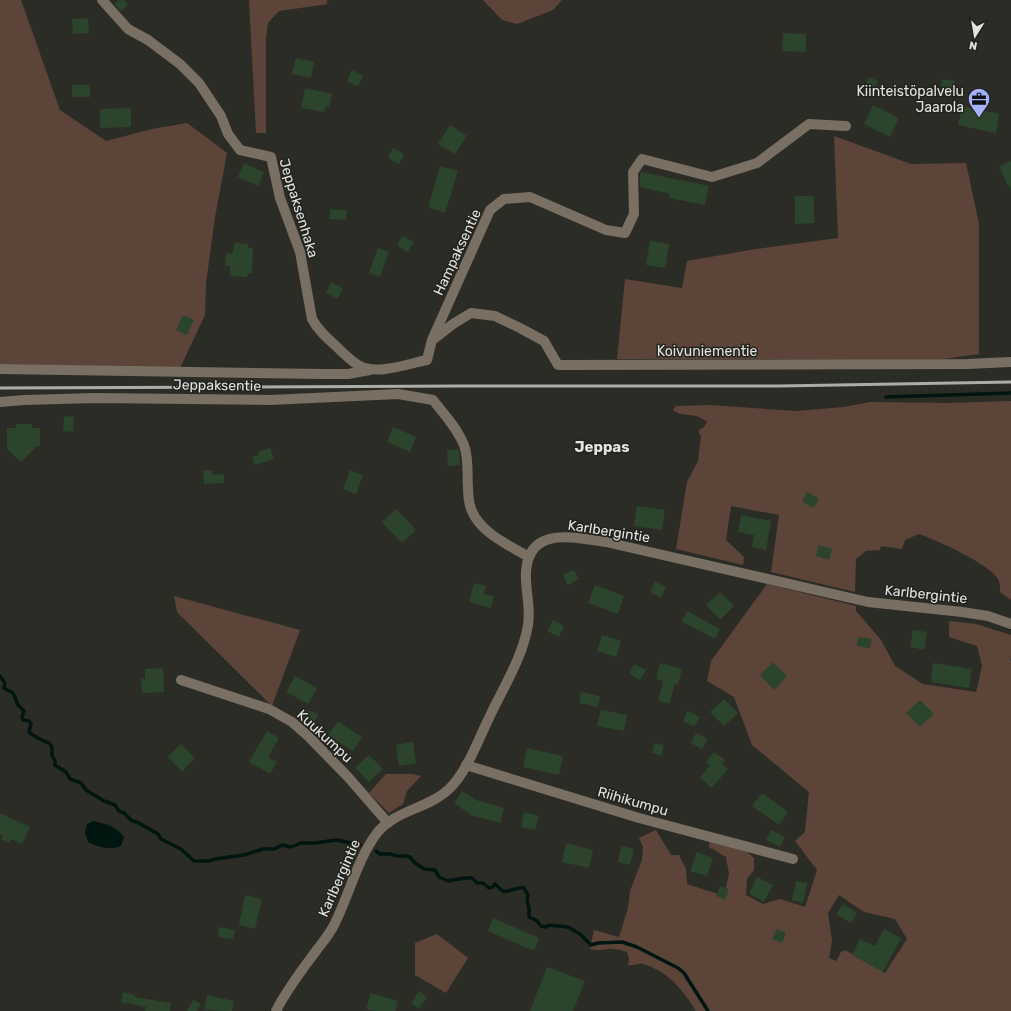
<svg xmlns="http://www.w3.org/2000/svg" width="1011" height="1011" viewBox="0 0 1011 1011" font-family="Rubik,sans-serif">
<style>
.green{fill:#5d4439;fill-rule:evenodd}
.water{fill:#011511}
.lines{fill:none;stroke-linecap:round;stroke-linejoin:round}
.stream{stroke:#011511;stroke-width:3.5}
.building{fill:#2b442b}
.minor{stroke:#796f62;stroke-width:10}
.rail{stroke:#acada8;stroke-width:3}
.labels{text-anchor:middle;stroke-width:3;stroke-linejoin:round;paint-order:stroke}
.poi-label{font-size:14px;fill:#e3e4e0;stroke:#22221e;text-anchor:end}
.street-label{font-size:14px;fill:#e3e4e0;stroke:#22221e}
.neighbourhood-label{font-size:15px;font-weight:bold;fill:#e3e4e0;stroke:#22221e}
</style>
<rect width="100%" height="100%" fill="#2c2c27"/>
<g class="green">
<path d="M0 0H21L60 110 106 141 152 129 187 123 227 153 215 217 206 283 205 315 180 368 0 364Z"/>
<path d="M249 0H330L326 1 328 4 279 11 268 23 266 38V133H256Z"/>
<path d="M483 0H562L553 10 517 24 502 20Z"/>
<path d="M834 136 911 164 966 163 979 224V354L944 359H617L625 279 682 288 687 261 750 250 838 238Z"/>
<path d="M1011 401V600L1000 592C1000 588 1000 583 998 579 988 563 938 541 919 534L905 540 902 549 881 546 880 550 866 551 856 559 855 592 771 572 779 515 731 506 726 540 744 557 743 565 676 549 687 482 698 461 701 435 699 434V430L704 427 707 422C695 411 682 418 673 410L676 406 710 405 796 411 844 407 870 402 948 403Z"/>
<path d="M767 584 856 606V611L881 640 895 666 923 684 976 692 982 666 977 646 949 637V621L976 624 1011 635V658L1010 659 1011 662V1011H696C683 990 668 971 643 964 638 963 634 966 628 965L629 959 627 952C620 950 613 948 607 949 600 950 597 951 590 949L594 930 619 937 628 908 630 891 642 860 643 847 639 838 656 830 671 855H679L686 869 687 884 724 896 729 874 726 857 709 847 710 841 746 851 754 858V870L747 879 746 895 763 904 780 899 805 907 817 870 795 841 805 832 809 792 752 745 734 697 707 681 711 661ZM839 895 864 912 895 919 907 939 885 973 845 950 841 952 836 961 829 958 832 941 828 913Z"/>
<path d="M174 596 300 630 272 706 177 612Z"/>
<path d="M386 774H412L421 776 407 791 403 804 389 813 369 793Z"/>
<path d="M437 934 468 958 446 993 415 975V943Z"/>
</g>
<path class="water" d="M93 821C106 824 116 826 124 837L121 846C110 851 99 847 88 842L85 832 87 824Z"/>
<g class="lines">
<g class="stream">
<path d="M886 397 1011 393"/>
<path d="M0 676 5 683 4 688 13 693 18 705 24 711 22 717 23 720 29 721 31 724 29 732C33 736 43 741 49 743L52 747V756L55 760V765L66 772 70 779 81 783 86 790 104 801 115 805 119 811 124 813 132 821 137 822 158 834 161 839 181 849 194 861H210L215 859 244 855 263 849H274L282 845 291 847 301 843H314L337 840 360 845"/>
<path d="M376 851 380 854H390L397 856H406L410 857 414 862 424 869 435 870 439 877 448 881C451 880 470 877 472 878 474 879 475 881 477 883H483L489 888 493 887 495 884C498 886 500 890 503 891 510 893 517 886 524 888L528 895 527 901 529 908V917L537 921 541 926 546 927 549 925 568 927 580 934 591 945 598 943 622 942 637 947 678 968 684 973 708 1011"/>
</g>
</g>
<g class="building">
<path d="M119 0H124L128 5 121 11 114 4Z"/>
<path d="M88 18 89 33 73 34 72 19Z"/>
<path d="M783 33 806 34V52L782 51Z"/>
<path d="M296 58 314 62 311 78 292 74Z"/>
<path d="M352 70 363 76 358 87 347 81Z"/>
<path d="M869 77 878 81 873 93 864 89Z"/>
<path d="M942 79 955 81 953 91 941 89Z"/>
<rect x="72" y="85" width="18" height="12"/>
<path d="M305 88 332 94 329 107 326 106 324 112 301 108Z"/>
<path d="M873 105 899 118 890 137 864 124Z"/>
<path d="M962 106 999 114 996 133 958 125Z"/>
<path d="M131 108V127L100 128V109Z"/>
<path d="M450 125 467 136 455 154 438 144Z"/>
<path d="M393 148 404 154 399 164 388 158Z"/>
<path d="M1011 161V191L999 167Z"/>
<path d="M244 163 264 172 258 186 238 177Z"/>
<path d="M440 166 458 171 445 213 428 207Z"/>
<path d="M641 172 709 186 705 205 669 198 670 194 640 187V174Z"/>
<path d="M795 196H814V223L795 224Z"/>
<path d="M330 209 347 210 346 220 330 219Z"/>
<path d="M402 236 414 242 408 252 397 246Z"/>
<path d="M650 241 669 244 665 268 646 265Z"/>
<path d="M235 243 249 244 248 248H253L252 273H248L247 277 230 276V266H225L226 253 232 254Z"/>
<path d="M378 248 389 252 380 277 369 273Z"/>
<path d="M331 282 343 288 338 299 326 293Z"/>
<path d="M183 315 194 320 187 335 176 330Z"/>
<path d="M64 416 74 417 73 432 63 431Z"/>
<path d="M15 424H32V428H40V446H37L21 462 7 449V428H16Z"/>
<path d="M393 427 416 437 410 452 387 442Z"/>
<path d="M270 448 274 459 255 465 252 457 259 455 258 452Z"/>
<path d="M447 450H459L460 465 448 466Z"/>
<path d="M203 470H212L213 475 224 474V483L204 484Z"/>
<path d="M350 470 363 475 356 494 343 489Z"/>
<path d="M807 492 819 498 814 508 802 502Z"/>
<path d="M637 506 665 510 662 530 634 526Z"/>
<path d="M396 509 416 530 402 543 382 522Z"/>
<path d="M741 515 771 521 766 550 752 547 754 535 738 532Z"/>
<path d="M819 545 832 549 829 560 816 556Z"/>
<path d="M574 570 579 579 568 585 563 575Z"/>
<path d="M655 581 666 587 661 598 650 592Z"/>
<path d="M474 583 486 586 484 594 494 596 491 608 469 602Z"/>
<path d="M595 585 624 596 618 614 588 603Z"/>
<path d="M720 592 734 606 720 620 706 605Z"/>
<path d="M687 611 720 629 715 639 682 622Z"/>
<path d="M553 620 564 626 559 637 547 631Z"/>
<path d="M913 630 927 632 924 650 910 647Z"/>
<path d="M602 635 621 641 616 657 597 651Z"/>
<path d="M858 637 872 639 870 648 857 646Z"/>
<path d="M773 662 787 676 774 690 760 675Z"/>
<path d="M660 663 682 669 678 684H675L669 704 658 701 663 681 656 679Z"/>
<path d="M933 663 972 669 969 688 931 682Z"/>
<path d="M634 664 646 670 640 680 629 674Z"/>
<path d="M163 668 164 692 142 693 141 679H145V669Z"/>
<path d="M295 676 317 688 308 704 286 692Z"/>
<path d="M581 692 600 696 598 707 579 703Z"/>
<path d="M724 699 738 713 724 726 710 712Z"/>
<path d="M920 700 934 714 920 727 906 713Z"/>
<path d="M307 710 318 714 315 722 303 718Z"/>
<path d="M601 710 627 715 624 731 597 726Z"/>
<path d="M688 711 700 717 694 727 683 721Z"/>
<path d="M338 721 362 737 353 751 328 735Z"/>
<path d="M267 731 279 738 268 757 277 762 270 774 249 762Z"/>
<path d="M696 733 708 739 702 749 691 743Z"/>
<path d="M413 742 416 763 399 766 396 745Z"/>
<path d="M654 743 664 745 661 756 652 753Z"/>
<path d="M181 744 195 758 182 772 168 757Z"/>
<path d="M527 748 563 756 559 775 523 767Z"/>
<path d="M714 752 725 760 722 764 728 769 712 788 700 778 710 765 706 762Z"/>
<path d="M369 755 383 769 369 782 355 768Z"/>
<path d="M462 791 476 800 504 808 500 823 471 815 454 803Z"/>
<path d="M762 793 788 812 779 825 752 806Z"/>
<path d="M524 812 539 816 535 830 521 827Z"/>
<path d="M0 813 30 827 22 844 11 839 10 843 1 839 3 835 0 834Z"/>
<path d="M771 830 785 837 780 847 766 840Z"/>
<path d="M566 843 593 850 589 868 562 862Z"/>
<path d="M621 846 634 849 630 865 618 862Z"/>
<path d="M697 852 713 858 707 876 690 871Z"/>
<path d="M757 877 773 885 764 902 749 893Z"/>
<path d="M796 881 807 883 803 903 792 900Z"/>
<path d="M720 886 729 889 725 900 716 896Z"/>
<path d="M245 895 262 899 255 929 239 925Z"/>
<path d="M843 904 857 913 851 923 836 914Z"/>
<path d="M493 918 539 938 534 951 488 931Z"/>
<path d="M219 927 235 930 233 939 218 937Z"/>
<path d="M777 929 786 933 782 943 772 939Z"/>
<path d="M884 929 901 938 883 972 852 955 860 939 875 946Z"/>
<path d="M547 967 585 981 573 1011H530Z"/>
<path d="M419 991 427 997 419 1009 411 1003Z"/>
<path d="M123 992 135 995V997L171 1003 170 1011H145L146 1007 121 1002Z"/>
<path d="M371 993 398 1001 395 1011H374L366 1009Z"/>
<path d="M207 995 234 1001 232 1011 204 1010Z"/>
<path d="M193 1000 201 1004 197 1011H187Z"/>
</g>
<g class="lines">
<g class="minor">
<path d="M102 0 128 29 148 40 180 64 199 83 221 116 228 134 240 150 271 157 280 198 300 252 312 319C318 330 327 338 337 347 343 353 350 360 358 365 376 376 407 364 427 360L432 340 490 210 504 199 530 197 606 230 625 233 634 214 633 172 642 159 712 177 757 163 809 124 846 126"/>
<path d="M435 338 453 324 471 313 495 316 520 328 544 341 558 365 967 364 1011 362"/>
<path d="M0 369 322 374H348L370 370"/>
<path d="M0 402 24 400 95 398 270 400 398 394 433 400C444 414 457 428 464 445 469 459 467 474 468 488 468 494 469 503 471 509 480 533 509 545 529 557"/>
<path d="M181 680 269 709 292 722 308 736 348 777 388 823"/>
<path d="M466 765 639 818 793 859"/>
<path d="M276 1011C287 989 302 970 316 951 322 943 328 936 333 927 348 899 357 859 377 833 395 810 428 809 449 789 467 772 478 740 489 718 502 690 523 657 528 625 531 608 525 590 526 572 529 525 574 538 606 542L868 602 962 612 988 616 1011 624"/>
</g>
<path class="rail" d="M0 388 461 386H779L1011 382"/>
</g>
<defs>
<g id="office-pin" transform="scale(1.15)"><path d="M0 17L-7.5 6A9.5 9.5 0 1 1 7.5 6Z" fill="#a5b1fc" stroke="#22221e"/><path d="M-6-3h4V-5.5h4V-3h4V5H-6ZM-1-4.5V-3h2v-1.5ZM-6 0V1H6V0Z" fill="#111"/></g>
</defs>
<g fill-rule="evenodd">
<use href="#office-pin" x="979" y="99"/>
</g>
<g class="labels">
<g class="poi-label">
<text x="964" y="96">Kiinteistöpalvelu<tspan x="964" dy="16">Jaarola</tspan></text>
</g>
<g class="street-label">
<text transform="translate(299 208) rotate(73)" y="5">Jeppaksenhaka</text>
<text transform="translate(457 252) rotate(-65)" y="5">Hampaksentie</text>
<text x="707" y="356">Koivuniementie</text>
<text transform="translate(217 385) rotate(1)" y="5">Jeppaksentie</text>
<text transform="translate(609 531) rotate(9)" y="5">Karlbergintie</text>
<text transform="translate(926 594) rotate(6)" y="5">Karlbergintie</text>
<text transform="translate(325 736) rotate(43)" y="5">Kuukumpu</text>
<text transform="translate(633 801) rotate(16)" y="5">Riihikumpu</text>
<text transform="translate(339 878) rotate(-66)" y="5">Karlbergintie</text>
</g>
<g class="neighbourhood-label">
<text x="602" y="452">Jeppas</text>
</g>
</g>
<g transform="translate(975 36) rotate(191)" stroke="#22221e" stroke-width="3" paint-order="stroke">
<path d="M0-3L7 15L0 10L-7 15Z" fill="#e3e4e0"/>
<text y="-6" font-size="11" font-weight="bold" text-anchor="middle" fill="#e3e4e0">N</text>
</g>
</svg>
